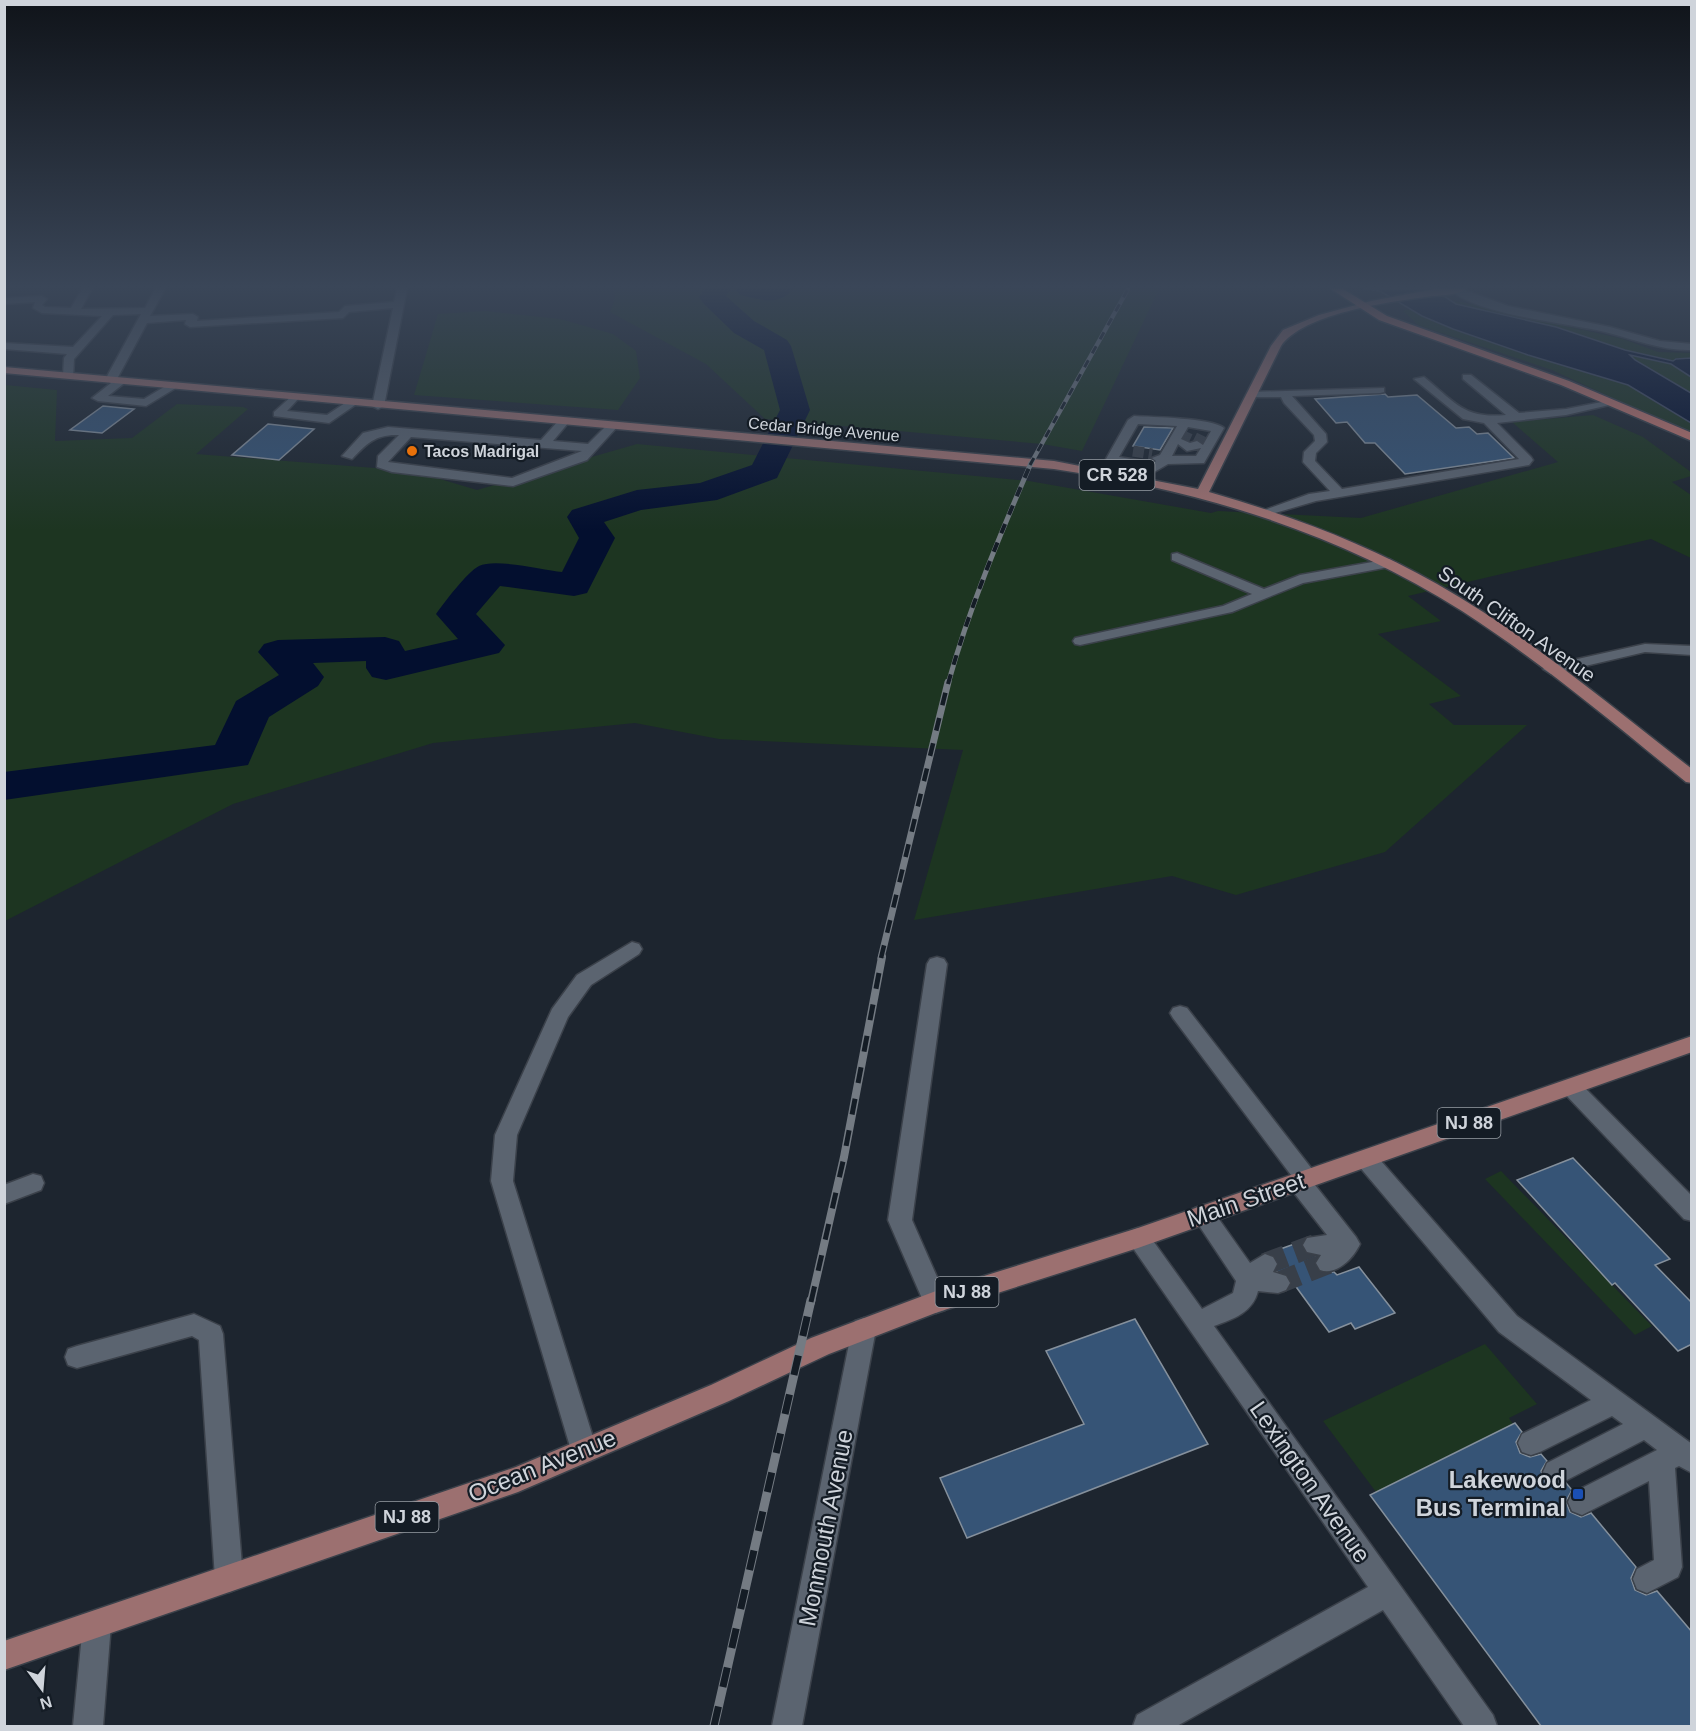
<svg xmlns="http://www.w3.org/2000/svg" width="1696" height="1731" viewBox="0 0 1696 1731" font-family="Arial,sans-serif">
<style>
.green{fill:#1d3521}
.water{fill:#030f2f;stroke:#404a63;stroke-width:1.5}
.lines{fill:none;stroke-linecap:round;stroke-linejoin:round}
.river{fill:#030f2f;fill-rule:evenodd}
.building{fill:#365476;stroke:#85909c;stroke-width:1.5}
.minor-tunnel-far1{stroke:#383f49;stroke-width:11;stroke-dasharray:11 5;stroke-linecap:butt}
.minor-tunnel{stroke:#383f49;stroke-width:22;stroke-dasharray:22 10;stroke-linecap:butt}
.minor-casing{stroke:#3b414a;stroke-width:3}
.major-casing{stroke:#3b414a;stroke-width:3}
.highway-casing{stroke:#3b414a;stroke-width:3}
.minor{fill:#5b6470;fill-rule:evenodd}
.major{fill:#9c7070;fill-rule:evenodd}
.highway{fill:#c77870;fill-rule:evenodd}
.rail-far4-casing{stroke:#747b83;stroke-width:4.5}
.rail-far3-casing{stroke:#747b83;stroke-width:5}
.rail-far2-casing{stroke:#747b83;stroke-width:7}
.rail-far1-casing{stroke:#747b83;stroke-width:8}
.rail-casing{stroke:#747b83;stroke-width:9}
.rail-far4{stroke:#141c25;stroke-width:3;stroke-dasharray:8;stroke-linecap:butt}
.rail-far3{stroke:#141c25;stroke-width:4;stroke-dasharray:10;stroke-linecap:butt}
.rail-far2{stroke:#141c25;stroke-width:4.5;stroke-dasharray:13;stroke-linecap:butt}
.rail-far1{stroke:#141c25;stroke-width:5;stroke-dasharray:16;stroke-linecap:butt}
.rail{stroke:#141c25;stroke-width:7;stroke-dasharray:20;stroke-linecap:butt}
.food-dot{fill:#e8710a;stroke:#141c25;stroke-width:2}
.transit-dot{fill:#1a4fb4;stroke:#141c25;stroke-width:2}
.labels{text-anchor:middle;stroke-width:4.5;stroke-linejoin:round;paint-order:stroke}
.far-street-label{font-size:16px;fill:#cfd4db;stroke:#141c25}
.far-poi-label{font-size:16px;font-weight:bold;fill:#cfd4db;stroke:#141c25;text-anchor:start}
.shield{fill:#141c25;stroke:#979da4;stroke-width:1.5}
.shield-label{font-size:18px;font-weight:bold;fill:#cfd4db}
.street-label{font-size:20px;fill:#cfd4db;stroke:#141c25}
.near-street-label{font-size:24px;fill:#cfd4db;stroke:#141c25}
.near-poi-label{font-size:24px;font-weight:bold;fill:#cfd4db;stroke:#141c25;text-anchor:end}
</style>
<rect width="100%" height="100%" fill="#1d252f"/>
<g class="green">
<path d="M614 289H1159L1082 451 1042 444 765 419 706 364 610 312 615 300Z"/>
<path d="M1444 301 1461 302 1623 339 1658 352 1691 353V434L1552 370 1418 325 1403 311Z"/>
<path d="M485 311 560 319 613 334 636 351 640 378 618 410 414 395 438 314Z"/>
<path d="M5 385 57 390 55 441 132 438 177 404 243 407 248 409 196 454 413 471 477 490 637 444 1029 481 1211 513 1218 511 1361 518 1558 462 1512 422 1593 415 1643 437 1691 472V476L1672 482 1691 495V558L1651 539 1408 596 1441 621 1378 634 1461 696 1429 704 1454 725H1527L1385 852 1236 895 1172 876 914 920 963 750 719 739 635 723 433 743 233 804 5 921Z"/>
<path d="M1501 1171 1652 1326 1635 1335 1485 1179Z"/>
<path d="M1485 1344 1537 1404 1509 1418 1513 1424 1376 1492 1323 1421Z"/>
</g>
<path class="water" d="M1363 289H1433L1456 304 1556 327 1625 350 1673 361 1676 359 1691 358V377L1671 364 1630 355 1635 360 1691 393V423L1628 385 1528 355 1453 329 1422 316 1380 291Z"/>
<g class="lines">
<g class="river">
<path d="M704 289H731L726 296 754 321 787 340 791 346 810 410 777 478 717 500 641 510 604 522 615 538 587 593 574 596 500 586 476 614 505 645 499 653 386 680 372 677 366 668V661L313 663 324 677 318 686 269 717 248 765 4 800V772L215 745 236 701 279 675 258 652 264 644 278 640 385 637 399 641 405 651 458 639 436 614C444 603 467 572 479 566 495 558 543 570 562 572L579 538 567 517 572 510 637 490 700 483 752 465 780 410 764 350 734 333 703 303 699 297Z"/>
<path d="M736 289H792C780 307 758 299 740 295Z"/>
</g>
</g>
<g class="building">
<path d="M1385 394 1388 397 1417 395 1456 428 1469 427 1477 434 1488 433 1514 458 1405 474 1375 443H1365L1347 422 1336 423 1315 399Z"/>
<path d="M103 406 134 409 102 433 70 430Z"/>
<path d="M268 424 314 429 279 460 232 455Z"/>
<path d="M1144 427 1172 428H1173L1160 450 1133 446Z"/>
<path d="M1573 1158 1670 1259 1655 1265 1692 1303V1344L1678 1351 1615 1283 1612 1285 1517 1180Z"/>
<path d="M1303 1241 1301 1246 1305 1253 1317 1257 1314 1264 1320 1272H1334L1337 1275 1359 1267 1395 1313 1355 1329 1351 1323 1329 1332 1294 1284 1291 1285 1288 1275 1276 1271 1279 1263 1275 1256 1269 1253Z"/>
<path d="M1135 1319 1208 1444 967 1538 940 1478 1084 1424 1046 1351Z"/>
<path d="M1515 1423 1522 1432 1516 1442 1520 1453 1530 1457 1541 1454 1547 1461 1541 1471 1545 1482 1555 1487 1566 1483 1572 1490 1566 1501 1570 1512 1581 1517 1591 1513 1636 1567 1631 1578 1635 1590 1646 1595 1657 1591 1692 1632V1726H1541L1370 1495Z"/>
</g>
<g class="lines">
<g class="minor-tunnel-far1">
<path d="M1183 442 1188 431"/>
<path d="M1197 445 1203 433"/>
<path d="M1133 451 1152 454"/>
</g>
<g class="minor-tunnel">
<path d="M1265 1264 1315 1245"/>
<path d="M1278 1283 1328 1263"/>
</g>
<g class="minor-casing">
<g id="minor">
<path d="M82 289H92L81 309 145 308 155 289H165L150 316 193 314 198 317 197 321 339 312 345 306 394 302 397 289H407L384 406 378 409 372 406 393 308 349 312 343 318 190 327 185 324 186 320 147 323 117 379 127 381 108 396 144 399 169 384 179 386 146 406 98 401 92 398 111 383 105 380 141 314 113 315 74 359 73 378 63 376 64 358 67 354 4 349V343L73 347 102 316 42 313 33 308 35 302 4 304V298L42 296 47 299 42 305 45 307 71 308Z"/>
<path d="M1449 289H1462L1508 306 1610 327 1660 341 1692 344V350C1661 351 1634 339 1605 332 1566 323 1477 315 1449 289Z"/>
<path d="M1463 375H1471L1519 413 1566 409 1612 400 1618 403 1566 415 1497 423 1531 457 1533 460 1529 465 1316 501 1265 516 1259 512 1309 494 1330 491 1303 462 1304 452 1315 441 1314 435 1284 403 1281 397H1254L1250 396V392L1384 388V392L1380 393 1292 396 1326 434 1327 442 1316 453 1315 461 1342 489 1519 459 1484 423 1463 419 1414 379 1424 377C1455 402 1463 419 1506 415L1463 379Z"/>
<path d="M293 395 299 398 287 411 327 415 348 401 358 403 329 423 274 416V412Z"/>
<path d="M1134 416C1152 417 1212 418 1224 428L1204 463 1168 464 1156 471 1108 462 1106 459 1128 420ZM1138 424 1177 426 1160 455 1152 458 1156 461 1154 463 1119 457ZM1188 427 1211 431 1203 445 1197 441 1190 443 1181 439ZM1178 444 1187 451 1201 448 1196 456H1172Z"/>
<path d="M559 420 569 422 553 441 588 444 608 424 618 426 587 460 513 486 392 472 377 467 378 456 399 435C376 434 367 443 352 459L342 456 363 433 388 427 541 440ZM411 437 582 451 512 478 388 462Z"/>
<path d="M1177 553 1264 589 1300 575 1389 559 1396 563 1389 567 1303 583 1232 612 1080 645 1075 644 1073 641 1075 638 1223 606 1252 594 1172 560V554Z"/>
<path d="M1645 644 1692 646V655L1645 652 1551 674 1543 669 1546 666Z"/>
<path d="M632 942 639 944 642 949 639 954 591 985 568 1017 517 1135 513 1181 597 1450 593 1459 584 1463 575 1459 571 1450 491 1181 495 1135 552 1009 577 975Z"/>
<path d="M937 957 944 959 947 964 912 1220 948 1302 945 1310 936 1313 927 1310 888 1220 927 964 930 959Z"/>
<path d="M1180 1006 1187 1008 1315 1173 1318 1179 1315 1185 1356 1237 1360 1244C1353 1259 1336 1276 1320 1270L1316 1263 1321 1255 1307 1252 1303 1245 1307 1238 1327 1235 1291 1189 1288 1182 1291 1175 1173 1018 1170 1013 1173 1008Z"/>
<path d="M1572 1080 1579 1082 1692 1196V1221L1684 1219 1565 1094 1561 1088 1565 1082Z"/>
<path d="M1366 1150 1374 1153 1517 1316 1692 1444V1473L1679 1466 1675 1468 1682 1567 1678 1577 1647 1593 1637 1589 1633 1579 1637 1569 1654 1560 1649 1481 1582 1515 1572 1511 1568 1502 1572 1493 1657 1450 1644 1440 1565 1481 1556 1485 1547 1481 1543 1472 1547 1463 1623 1424 1612 1416 1540 1452 1531 1455 1522 1452 1518 1443 1522 1434 1591 1400 1499 1332 1358 1165 1355 1159 1358 1153Z"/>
<path d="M33 1174 41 1176 44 1183 41 1190 4 1204V1185Z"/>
<path d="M1203 1205 1211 1208 1250 1263 1265 1254 1273 1257 1277 1264 1273 1272 1286 1276 1290 1283 1286 1290 1278 1293 1258 1291C1253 1312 1234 1319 1214 1326L1493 1715 1497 1726H1464L1383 1610 1177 1726H1133L1137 1715 1368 1587 1126 1238 1130 1231 1138 1228 1146 1231 1202 1309 1233 1293 1236 1281 1192 1215 1195 1208Z"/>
<path d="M194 1314 220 1326 223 1334 243 1578 239 1588 229 1592 219 1588 215 1578 199 1340 192 1336 77 1368 68 1365 65 1357 68 1349 77 1346Z"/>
<path d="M864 1318 873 1321 876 1329 802 1726H772L852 1329 855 1321Z"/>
<path d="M97 1610 107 1614 111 1624 103 1726H73L83 1624 87 1614Z"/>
</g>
</g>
<g class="major-casing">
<g id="major">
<path d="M1435 289H1466C1457 296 1437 295 1425 297 1387 302 1303 314 1281 346L1209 492C1289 515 1365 543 1437 584 1529 636 1609 705 1692 769V783L1686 782C1613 723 1541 662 1462 611 1338 532 1199 490 1054 469L4 373V367L1054 461 1198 489 1271 346 1283 330 1319 315 1371 301Z"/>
<path d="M1692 1036V1052L1138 1248 938 1312 829 1354 729 1401 518 1492 4 1670V1641L516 1467 711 1385 811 1338 936 1291 1138 1228Z"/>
</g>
</g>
<g class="highway-casing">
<path id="highway" d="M1331 289H1343L1387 316 1569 381 1692 433V441L1561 385 1379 320Z"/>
</g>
<use href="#minor" class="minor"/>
<use href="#major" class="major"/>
<use href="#highway" class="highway"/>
<g class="rail-far4-casing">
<path id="rail-far4" d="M1030 465 1128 289"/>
</g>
<g class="rail-far3-casing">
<path id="rail-far3" d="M948 684C969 608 1000 535 1031 463"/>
</g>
<g class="rail-far2-casing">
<path id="rail-far2" d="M881 958 948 682"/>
</g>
<g class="rail-far1-casing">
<path id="rail-far1" d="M811 1302 844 1157 882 957"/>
</g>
<g class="rail-casing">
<path id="rail" d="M714 1726 811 1300"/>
</g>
<use href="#rail-far4" class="rail-far4"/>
<use href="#rail-far3" class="rail-far3"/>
<use href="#rail-far2" class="rail-far2"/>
<use href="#rail-far1" class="rail-far1"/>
<use href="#rail" class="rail"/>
</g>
<linearGradient id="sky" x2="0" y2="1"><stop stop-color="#10141a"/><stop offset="0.54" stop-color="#3a4658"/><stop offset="1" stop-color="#3a4658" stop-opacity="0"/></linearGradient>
<rect width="1696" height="531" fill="url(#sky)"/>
<circle class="food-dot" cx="412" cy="451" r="6"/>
<rect class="transit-dot" x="1572" y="1488" width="12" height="12" rx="3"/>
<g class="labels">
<g class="far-street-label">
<text transform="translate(824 429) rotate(5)" y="6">Cedar Bridge Avenue</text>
</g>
<g class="far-poi-label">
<text x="424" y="457">Tacos Madrigal</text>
</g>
<g class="shield">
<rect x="1079.5" y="460" width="75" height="30" rx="4.5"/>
<rect x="1437.5" y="1108" width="63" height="30" rx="4.5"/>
<rect x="935.5" y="1277" width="63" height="30" rx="4.5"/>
<rect x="375.5" y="1502" width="63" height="30" rx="4.5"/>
</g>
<g class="shield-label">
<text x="1117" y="481">CR 528</text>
<text x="1469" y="1129">NJ 88</text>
<text x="967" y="1298">NJ 88</text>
<text x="407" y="1523">NJ 88</text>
</g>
<g class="street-label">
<text transform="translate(1517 624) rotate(35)" y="7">South Clifton Avenue</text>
</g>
<g class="near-street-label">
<text transform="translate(1246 1200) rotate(-19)" y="8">Main Street</text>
<text transform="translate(542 1466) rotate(-22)" y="8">Ocean Avenue</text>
<text transform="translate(1310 1482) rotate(55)" y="8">Lexington Avenue</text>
<text transform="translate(826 1528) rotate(-79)" y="8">Monmouth Avenue</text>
</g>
<g class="near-poi-label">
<text x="1566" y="1488">Lakewood<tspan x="1566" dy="28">Bus Terminal</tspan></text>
</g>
</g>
<rect width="1696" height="1731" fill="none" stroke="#cfd4db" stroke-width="12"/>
<g transform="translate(42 1689) rotate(164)" stroke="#141c25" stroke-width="4.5" paint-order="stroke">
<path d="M0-4.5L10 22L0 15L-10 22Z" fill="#cfd4db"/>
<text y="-9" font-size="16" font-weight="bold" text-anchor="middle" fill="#cfd4db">N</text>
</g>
</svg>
